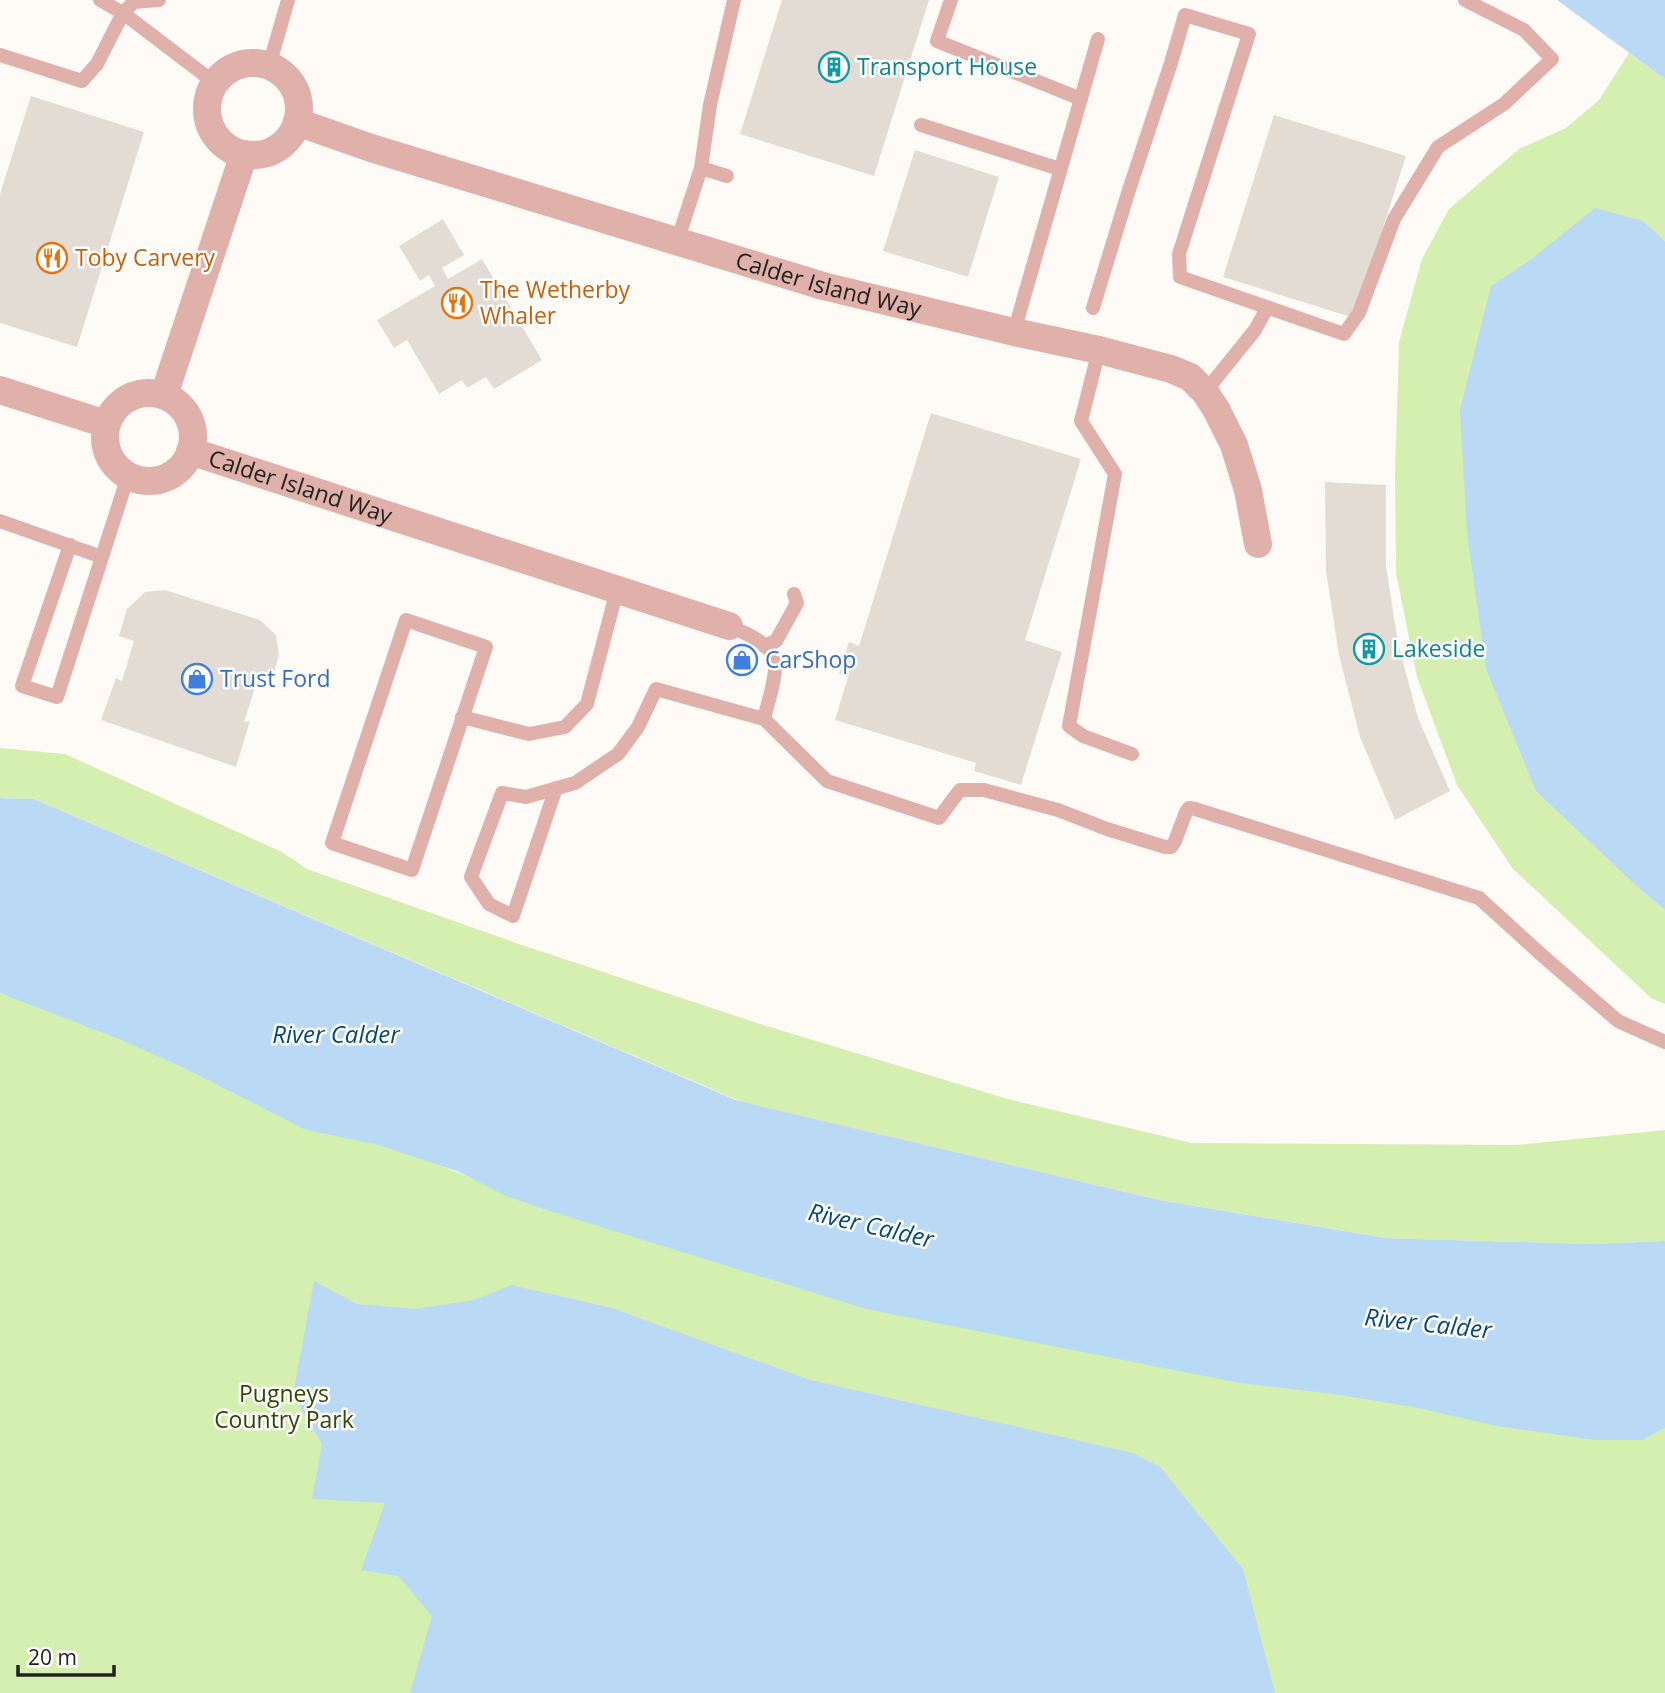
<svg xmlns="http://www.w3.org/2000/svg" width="1665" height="1693" viewBox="0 0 1665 1693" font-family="'Open Sans',sans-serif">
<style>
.green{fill:#d5efb0}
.water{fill:#bad9f4}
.building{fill:#e2dcd5}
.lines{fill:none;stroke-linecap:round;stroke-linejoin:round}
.service{stroke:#e0b1aa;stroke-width:14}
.minor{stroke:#e0b1aa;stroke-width:28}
.labels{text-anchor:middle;stroke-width:5;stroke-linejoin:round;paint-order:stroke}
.culture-label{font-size:23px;fill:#0d838f;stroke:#fff;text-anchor:start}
.food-label{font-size:23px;fill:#c56008;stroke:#fff;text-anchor:start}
.street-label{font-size:23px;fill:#23211e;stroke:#fff}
.shop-label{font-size:23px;fill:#366cbe;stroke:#fff;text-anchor:start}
.park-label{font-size:23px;fill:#324702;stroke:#fff}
.water-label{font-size:24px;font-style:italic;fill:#084973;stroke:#fff}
</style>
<rect width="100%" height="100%" fill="#fefbf6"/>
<g class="green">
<path d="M1629 53 1665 79V241L1643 221 1534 257 1492 286 1641 890 1665 910V1004L1651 998 1513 869 1457 785 1417 677 1396 573 1395 475 1399 342 1422 259 1449 209 1519 149 1566 128 1599 100Z"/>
<path d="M0 748 65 754 282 852 307 869 519 944 757 1023 1008 1099 1192 1143 1516 1145 1665 1130V1241L1589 1244 1386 1238 1159 1200 744 1103 34 799 0 798Z"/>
<path d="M0 981 521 1199 1665 1418V1693H0Z"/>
</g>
<g class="water">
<path d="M1557 0H1665V79Z"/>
<path d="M1595 208 1643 221 1665 241V910L1641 890 1536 791 1486 669 1467 533 1460 410 1491 286 1534 257Z"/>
<path d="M0 798 34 799 738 1101 1159 1200 1386 1238 1589 1244 1665 1241V1428L1642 1440H1595L1497 1426 1413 1407 1334 1394 1240 1383 866 1309 540 1208 504 1195 457 1171 375 1144 306 1130 182 1067 119 1039 0 993Z"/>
<path d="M314 1281 357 1304 415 1309 474 1300 511 1285 612 1308 810 1380 1133 1453 1160 1467 1243 1569 1275 1693H410L432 1616 398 1576 361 1570 385 1503 312 1499 322 1444 293 1395Z"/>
</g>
<g class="building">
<path d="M782 0H929L874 176 740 134Z"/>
<path d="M31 96 144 132 77 347 0 323V194Z"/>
<path d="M1274 115 1406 156 1354 318 1223 277Z"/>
<path d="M915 150 999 177 968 277 883 251Z"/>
<path d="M443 219 464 255 442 268 448 279 482 259 542 360 494 389 486 377 467 388 462 380 439 394 407 340 394 348 377 320 435 286 429 275 420 281 399 246Z"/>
<path d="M931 413 1081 459 1025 640 1062 652 1021 785 974 771 976 763 835 720 848 677 839 674 849 642 859 646Z"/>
<path d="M1325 482 1386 485V566L1398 643 1418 718 1450 791 1395 820 1360 737 1339 655 1326 571Z"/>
<path d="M165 590 260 620 276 635 279 655 270 687 257 682 244 722 250 721 236 767 101 720 116 678 122 681 134 641 119 636 127 609 145 592Z"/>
</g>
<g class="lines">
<g class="service">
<path d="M100 0 123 13 215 83"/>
<path d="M951 0 937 41 1081 99"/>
<path d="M0 55 82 81 97 64 123 13 134 2 159 0"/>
<path d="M269 66 288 0"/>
<path d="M921 125 1060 169"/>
<path d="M701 168 727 176"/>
<path d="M677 242 701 168 710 105 734 0"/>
<path d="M1093 308 1129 190 1171 63 1185 15 1249 34 1179 254 1180 277 1344 334 1359 313 1394 219 1438 147 1504 104 1552 59 1524 30 1465 0"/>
<path d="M1014 332 1098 39"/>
<path d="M1099 350 1081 421 1115 474 1069 726 1083 736 1132 754"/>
<path d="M1205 392 1255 330 1267 308"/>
<path d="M0 521 102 557 128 476"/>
<path d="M70 545 22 686 57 697 102 557"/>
<path d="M406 620 486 647 412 870 332 843Z"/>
<path d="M729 626C743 632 769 642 774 658 779 671 767 705 764 719"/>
<path d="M764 646 776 641 797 603 794 594"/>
<path d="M462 717 529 734 565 727 587 704 617 590"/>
<path d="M556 788 513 916 489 904 471 877 502 793 526 797 575 783 618 754 638 727 656 689 764 719 827 781 939 818 960 790H984L1058 810 1107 829 1165 847H1171L1175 841 1186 812 1189 808 1195 809 1479 898 1544 957 1618 1021 1665 1042"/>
</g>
<g class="minor">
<circle cx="253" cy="109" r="46"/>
<path id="s1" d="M297 122 371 148 823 286 1014 332 1099 350 1171 369 1190 377 1205 392 1216 409 1234 445 1248 490 1258 544"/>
<path d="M0 390 106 424"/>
<circle cx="149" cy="437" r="44"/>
<path d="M164 395 244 154"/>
<path id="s2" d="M190 451 729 626"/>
</g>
</g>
<defs>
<g id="building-ring" transform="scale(1.575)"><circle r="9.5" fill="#fff" stroke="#0f9aa8" stroke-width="1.5"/><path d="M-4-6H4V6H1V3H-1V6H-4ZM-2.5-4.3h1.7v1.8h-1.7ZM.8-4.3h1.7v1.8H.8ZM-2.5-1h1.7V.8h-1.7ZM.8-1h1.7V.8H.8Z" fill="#0f9aa8"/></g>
<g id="restaurant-ring" transform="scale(1.575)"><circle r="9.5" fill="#fff" stroke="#e8710a" stroke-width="1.5"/><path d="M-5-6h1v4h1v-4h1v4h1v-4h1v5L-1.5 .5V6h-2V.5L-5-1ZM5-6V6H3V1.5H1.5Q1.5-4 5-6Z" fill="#e8710a"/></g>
<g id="shop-ring" transform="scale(1.575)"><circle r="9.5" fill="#fff" stroke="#3f7fe0" stroke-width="1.5"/><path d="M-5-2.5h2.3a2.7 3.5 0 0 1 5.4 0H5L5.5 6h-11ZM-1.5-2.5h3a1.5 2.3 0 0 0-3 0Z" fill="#3f7fe0"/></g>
</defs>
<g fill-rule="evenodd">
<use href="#building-ring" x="834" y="67"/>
<use href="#restaurant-ring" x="52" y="258"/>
<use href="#restaurant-ring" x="457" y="303"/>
<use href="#building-ring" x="1369" y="649"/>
<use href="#shop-ring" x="742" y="660"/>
<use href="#shop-ring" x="197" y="679"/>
</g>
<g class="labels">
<g class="culture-label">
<text x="857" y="75">Transport House</text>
<text x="1392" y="657">Lakeside</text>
</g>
<g class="food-label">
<text x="75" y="266">Toby Carvery</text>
<text x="480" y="298">The Wetherby<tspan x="480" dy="26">Whaler</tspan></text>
</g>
<g class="street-label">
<text dy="8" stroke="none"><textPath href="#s1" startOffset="556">Calder Island Way</textPath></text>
<text dy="8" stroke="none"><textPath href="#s2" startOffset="116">Calder Island Way</textPath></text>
</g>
<g class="shop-label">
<text x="765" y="668">CarShop</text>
<text x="220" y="687">Trust Ford</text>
</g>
<g class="park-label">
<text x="284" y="1402">Pugneys<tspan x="284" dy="26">Country Park</tspan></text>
</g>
<g class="water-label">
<text x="336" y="1043">River Calder</text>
<text transform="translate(871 1226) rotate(13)" y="8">River Calder</text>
<text transform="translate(1428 1324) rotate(6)" y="8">River Calder</text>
</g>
</g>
<path d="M18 1665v10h96v-10" fill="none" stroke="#23211e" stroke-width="3.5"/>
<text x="28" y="1665" font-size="21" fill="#23211e" stroke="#ffffff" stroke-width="5" paint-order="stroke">20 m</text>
</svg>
